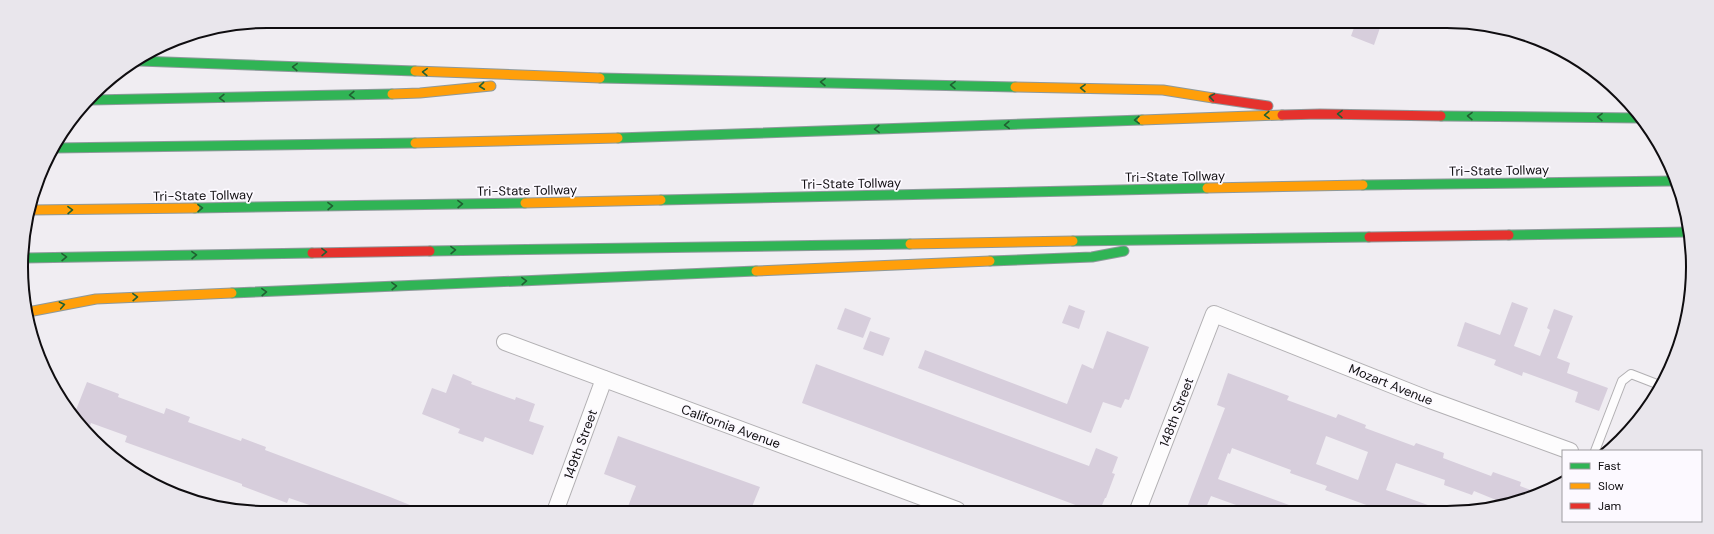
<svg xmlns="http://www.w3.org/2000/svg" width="1714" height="534" viewBox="0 0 1714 534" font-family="'DM Sans',sans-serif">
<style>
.building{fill:#d7cedc;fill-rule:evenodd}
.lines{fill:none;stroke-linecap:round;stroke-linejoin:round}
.lane-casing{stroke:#b2b0b3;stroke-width:10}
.street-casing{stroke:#b2b0b3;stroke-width:18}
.fast-casing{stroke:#8e999b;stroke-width:11}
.slow-casing{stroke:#8e999b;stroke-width:11}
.jam-casing{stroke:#8e999b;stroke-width:11}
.lane{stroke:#fdfcfd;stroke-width:8}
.street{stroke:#fdfcfd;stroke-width:16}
.fast{stroke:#30b455;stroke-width:9}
.slow{stroke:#ff9f0a;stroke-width:9}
.jam{stroke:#e5322d;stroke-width:9}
.oneway{stroke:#206032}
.labels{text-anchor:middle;stroke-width:3.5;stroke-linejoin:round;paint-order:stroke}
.street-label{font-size:13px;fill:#0f0d10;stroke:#fcf9ff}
.rim{fill:none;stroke:#0f0d10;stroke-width:2}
</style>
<rect width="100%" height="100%" fill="#f0edf2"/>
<g class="building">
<path d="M1355 25H1381L1374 45 1351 36Z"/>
<path d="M1512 302 1528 308 1514 346 1540 356 1550 330 1547 328 1554 309 1573 316 1557 358 1570 363 1567 373 1608 388 1599 411 1575 402 1578 392 1523 372 1522 376 1494 365 1496 360 1457 346 1465 322 1500 335Z"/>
<path d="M1069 305 1085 311 1079 329 1062 323Z"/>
<path d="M845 308 871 318 863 338 837 329Z"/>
<path d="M870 331 890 338 883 356 863 349Z"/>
<path d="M1107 331 1149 347 1129 400 1125 399 1121 408 1103 402 1091 433 918 368 925 350 1067 404 1082 364 1093 369Z"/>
<path d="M816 364 1089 466 1096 448 1118 457 1112 473 1115 474 1106 498H1105L1100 510H1089L802 403Z"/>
<path d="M1228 373 1289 396 1287 400 1336 418 1338 414 1366 425 1365 428 1414 446 1416 443 1444 453 1443 458 1491 476 1493 472 1521 482 1520 486 1541 494 1506 504 1474 491 1472 495 1444 485 1445 480 1396 463 1386 490 1439 509 1438 511H1383L1325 490 1327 486 1290 473 1291 470 1232 448 1230 454 1228 453 1218 479 1300 509 1299 511 1250 510 1211 496 1205 510H1186L1225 408 1217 405ZM1326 436 1368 452 1358 480 1316 464Z"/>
<path d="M453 374 472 382 471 384 515 400 516 397 535 404 529 421 544 426 533 455 485 437 483 442 458 433 460 429 422 414 432 388 446 393Z"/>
<path d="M87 382 119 394 118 397 164 414 166 408 190 417 188 422 241 441 242 438 266 447 265 450 390 497 415 507 414 509 318 508 289 498 287 503 242 486V484L125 442 127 436 91 423 89 430 74 415Z"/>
<path d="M618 436 760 487 751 509H627L636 486 604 474Z"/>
</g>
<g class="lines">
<g class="lane-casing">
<path id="lane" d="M1595 451 1622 381 1631 374 1662 386"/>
</g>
<g class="street-casing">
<g id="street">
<path d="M505 342 957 510"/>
<path d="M556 509 604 379"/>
<path d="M1138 510 1214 314 1430 400 1570 451"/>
</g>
</g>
<g class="fast-casing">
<g id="fast">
<path d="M139 61 415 71"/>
<path d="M600 78 1015 87"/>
<path d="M91 100 392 94"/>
<path d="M1441 116 1639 118"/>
<path d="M618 138 1142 120"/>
<path d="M54 148 415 143"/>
<path d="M1363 185 1672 181"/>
<path d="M661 200 1207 188"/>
<path d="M195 208 525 203"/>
<path d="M1509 235 1688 232"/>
<path d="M1073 241 1369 237"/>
<path d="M430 251 910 244"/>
<path d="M25 258 312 253"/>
<path d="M990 261 1092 257 1124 251"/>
<path d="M232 293 756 271"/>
</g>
</g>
<g class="slow-casing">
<g id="slow">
<path d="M415 71 600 78"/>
<path d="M1015 87 1163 90 1213 98"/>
<path d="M392 94 420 93 491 86"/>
<path d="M1142 120 1282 115"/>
<path d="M415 143 618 138"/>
<path d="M1207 188 1363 185"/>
<path d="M525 203 661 200"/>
<path d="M31 210 195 208"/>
<path d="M910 244 1073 241"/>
<path d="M756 271 990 261"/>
<path d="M28 312 96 299 232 293"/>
</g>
</g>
<g class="jam-casing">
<g id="jam">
<path d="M1213 98 1268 106"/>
<path d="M1282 115 1320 114 1441 116"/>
<path d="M1369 237 1509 235"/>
<path d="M312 253 430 251"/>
</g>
</g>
<use href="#lane" class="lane"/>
<use href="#street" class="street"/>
<use href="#fast" class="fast"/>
<use href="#slow" class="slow"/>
<use href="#jam" class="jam"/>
</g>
<defs><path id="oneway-chevron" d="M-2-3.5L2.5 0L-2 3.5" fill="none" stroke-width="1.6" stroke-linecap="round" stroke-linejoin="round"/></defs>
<g class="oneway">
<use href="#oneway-chevron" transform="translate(295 67) rotate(-178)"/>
<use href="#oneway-chevron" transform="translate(425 72) rotate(-178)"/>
<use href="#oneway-chevron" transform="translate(823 82) rotate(-179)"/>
<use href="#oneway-chevron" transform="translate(953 85) rotate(-179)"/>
<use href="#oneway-chevron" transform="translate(482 86) rotate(174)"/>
<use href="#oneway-chevron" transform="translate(1083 88) rotate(-179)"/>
<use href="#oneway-chevron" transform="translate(352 95) rotate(178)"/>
<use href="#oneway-chevron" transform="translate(1212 97) rotate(-171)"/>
<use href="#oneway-chevron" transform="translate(222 98) rotate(179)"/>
<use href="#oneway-chevron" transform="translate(1340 114) rotate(-179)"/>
<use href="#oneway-chevron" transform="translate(1267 115) rotate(178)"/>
<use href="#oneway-chevron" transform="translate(1470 116) rotate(-179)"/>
<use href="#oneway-chevron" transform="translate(1600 117) rotate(-179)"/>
<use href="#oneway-chevron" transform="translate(1137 120) rotate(178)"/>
<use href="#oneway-chevron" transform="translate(1007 125) rotate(178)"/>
<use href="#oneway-chevron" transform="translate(877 129) rotate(178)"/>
<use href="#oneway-chevron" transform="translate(460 204) rotate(-1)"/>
<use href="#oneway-chevron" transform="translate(330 206) rotate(-1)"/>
<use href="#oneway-chevron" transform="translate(200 208) rotate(-1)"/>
<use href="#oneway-chevron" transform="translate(70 210) rotate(-1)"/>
<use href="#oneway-chevron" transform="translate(453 250) rotate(-1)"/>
<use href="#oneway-chevron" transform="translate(324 252) rotate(-1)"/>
<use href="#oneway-chevron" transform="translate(194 255) rotate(-1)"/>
<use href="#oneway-chevron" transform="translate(64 257) rotate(-1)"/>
<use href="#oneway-chevron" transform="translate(524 281) rotate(-2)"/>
<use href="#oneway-chevron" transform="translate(394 286) rotate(-2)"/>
<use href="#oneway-chevron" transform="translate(264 292) rotate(-2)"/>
<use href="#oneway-chevron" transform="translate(135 297) rotate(-2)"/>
<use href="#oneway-chevron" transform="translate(62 305) rotate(-11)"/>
</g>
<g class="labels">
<g class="street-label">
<text transform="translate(1499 170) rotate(-1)" y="5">Tri-State Tollway</text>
<text transform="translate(1175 176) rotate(-1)" y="5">Tri-State Tollway</text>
<text transform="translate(851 183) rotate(-1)" y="5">Tri-State Tollway</text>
<text transform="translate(527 190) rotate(-1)" y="5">Tri-State Tollway</text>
<text transform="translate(203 195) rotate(-1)" y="5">Tri-State Tollway</text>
<text transform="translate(1391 384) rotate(22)" y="5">Mozart Avenue</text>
<text transform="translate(1176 412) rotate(-69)" y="5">148th Street</text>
<text transform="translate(731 426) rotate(20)" y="5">California Avenue</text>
<text transform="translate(580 444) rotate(-70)" y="5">149th Street</text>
</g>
</g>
<path d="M0 0H1714V534H0ZM267 28H1447A239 239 0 0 1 1686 267V267A239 239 0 0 1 1447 506H267A239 239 0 0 1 28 267V267A239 239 0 0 1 267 28Z" fill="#e9e6ec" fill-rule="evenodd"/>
<path class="rim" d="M267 28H1447A239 239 0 0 1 1686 267V267A239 239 0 0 1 1447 506H267A239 239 0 0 1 28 267V267A239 239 0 0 1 267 28Z"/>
<rect x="1562" y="450" width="140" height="72" fill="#fcf9ff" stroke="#9d9b9f"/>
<rect x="1570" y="463" width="20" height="6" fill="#30b455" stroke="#9d9b9f"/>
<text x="1598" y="470" font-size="12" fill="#0f0d10">Fast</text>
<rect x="1570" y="483" width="20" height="6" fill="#ff9f0a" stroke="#9d9b9f"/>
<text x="1598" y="490" font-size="12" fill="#0f0d10">Slow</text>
<rect x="1570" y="503" width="20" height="6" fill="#e5322d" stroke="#9d9b9f"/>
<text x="1598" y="510" font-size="12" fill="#0f0d10">Jam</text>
</svg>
